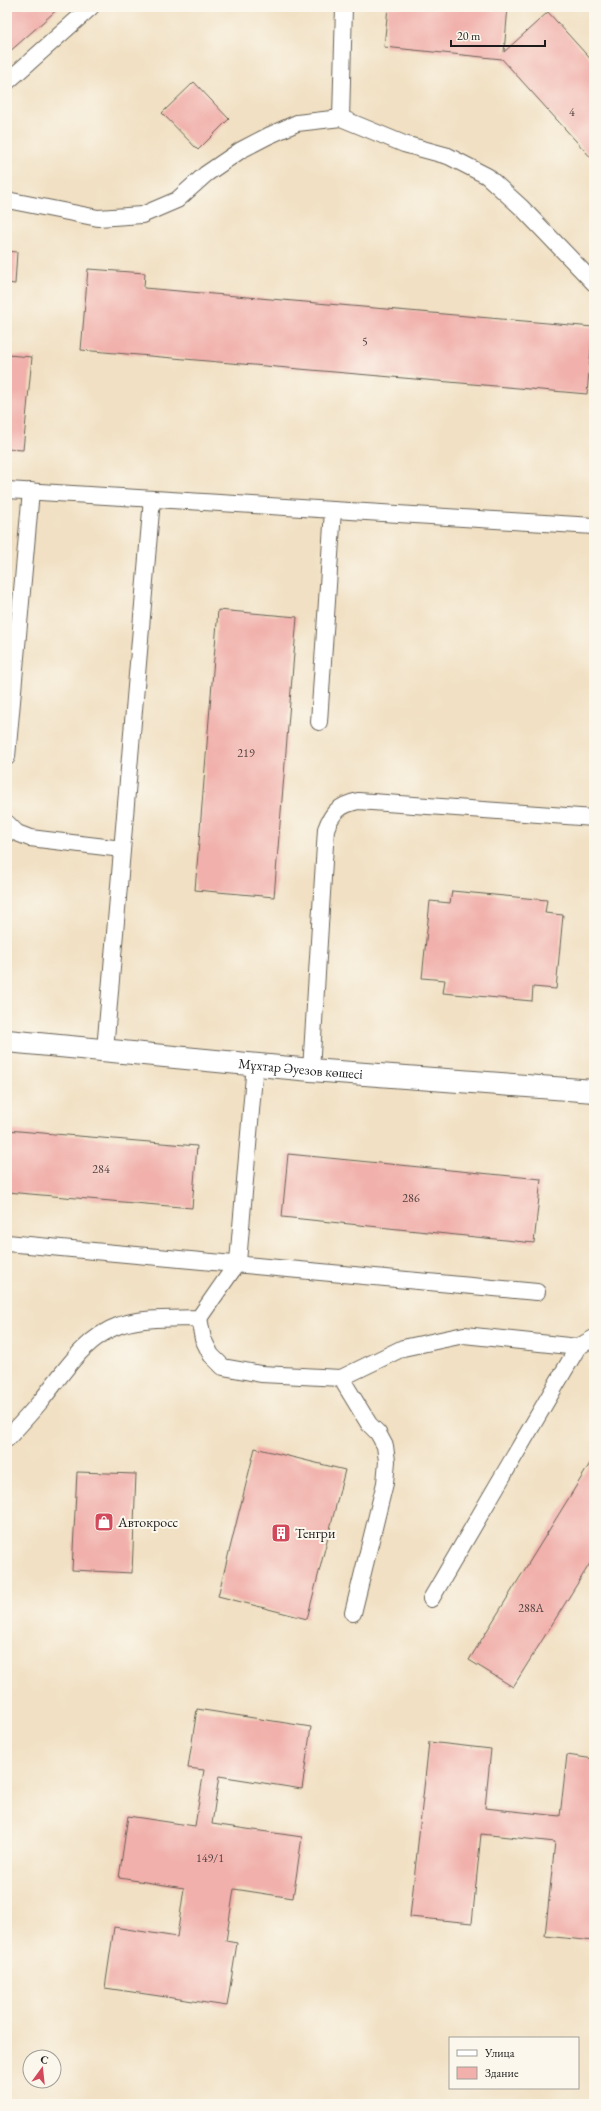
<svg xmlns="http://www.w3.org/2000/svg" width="601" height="2111" viewBox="0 0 601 2111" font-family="'EB Garamond',serif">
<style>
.building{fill:#f1b0ab}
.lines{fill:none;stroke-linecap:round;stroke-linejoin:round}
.lane-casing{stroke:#676156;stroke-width:18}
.secondary-casing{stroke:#676156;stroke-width:24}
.lane{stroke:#fff;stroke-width:16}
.secondary{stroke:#fff;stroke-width:22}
.labels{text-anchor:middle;stroke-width:4;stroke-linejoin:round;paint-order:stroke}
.number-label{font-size:12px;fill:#514140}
.street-label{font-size:14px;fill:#1c1c1c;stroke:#fbf7ec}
.poi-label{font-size:14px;fill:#1c1c1c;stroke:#fbf7ec;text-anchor:start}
</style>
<rect width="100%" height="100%" fill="#fbf7ec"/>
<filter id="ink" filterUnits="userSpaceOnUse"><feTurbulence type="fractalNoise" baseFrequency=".025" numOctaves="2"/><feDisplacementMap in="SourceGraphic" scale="8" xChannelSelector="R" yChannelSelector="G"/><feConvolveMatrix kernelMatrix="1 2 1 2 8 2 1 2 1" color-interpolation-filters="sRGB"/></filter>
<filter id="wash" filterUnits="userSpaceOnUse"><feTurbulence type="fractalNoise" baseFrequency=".012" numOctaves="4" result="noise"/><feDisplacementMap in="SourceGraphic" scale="16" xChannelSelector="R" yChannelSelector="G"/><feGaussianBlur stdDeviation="0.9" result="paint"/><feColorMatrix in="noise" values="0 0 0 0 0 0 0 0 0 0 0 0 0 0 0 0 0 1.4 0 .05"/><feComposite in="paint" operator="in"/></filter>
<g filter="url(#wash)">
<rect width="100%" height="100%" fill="#f1e0c3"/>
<g id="blocks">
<g class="building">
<path d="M7 7H60L7 54Z"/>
<path d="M388 7H508L504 52 548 12 594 63V161L502 59 384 47Z"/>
<path d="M194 82 229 119 198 150 162 113Z"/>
<path d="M7 251 17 252 15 284 7 283Z"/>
<path d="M88 269 145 273 144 288 593 327 587 394 81 350Z"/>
<path d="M7 355 32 357 23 450 7 449Z"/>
<path d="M218 610 297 617 274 897 195 890Z"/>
<path d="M452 891 547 900 545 913 563 915 556 989 533 987 532 1001 443 993 445 980 422 978 430 901 450 903Z"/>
<path d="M7 1130 197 1146 192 1208 7 1192Z"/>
<path d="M288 1154 541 1179 534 1243 282 1217Z"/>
<path d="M255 1448 345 1470 307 1619 218 1596Z"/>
<path d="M594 1457V1557L513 1687 469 1660Z"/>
<path d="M77 1472 136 1474 132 1573 72 1570Z"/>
<path d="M197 1709 311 1727 302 1789 219 1776 212 1824 302 1837 293 1898 234 1889 226 1941 237 1943 227 2006 105 1988 114 1927 177 1937 184 1888 119 1878 128 1816 195 1826 204 1770 188 1768Z"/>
<path d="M429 1742 491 1749 485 1808 560 1816 567 1755 594 1759V1941L545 1936 555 1842 481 1834 472 1923 410 1917Z"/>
</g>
</g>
</g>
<g filter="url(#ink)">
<use href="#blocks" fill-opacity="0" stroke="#676156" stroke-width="1"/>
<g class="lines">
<g class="lane-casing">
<g id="lane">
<path d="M7 82 91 7"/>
<path d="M341 118 344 7"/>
<path d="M7 200 98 218 142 215 177 200 206 174 241 150 268 136 297 123 341 118 404 144 448 156 487 176 522 208 594 283"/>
<path d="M7 490 594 526"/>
<path d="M319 722 333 510"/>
<path d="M7 757 31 491"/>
<path d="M7 823 17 833 30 838 122 849"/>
<path d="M105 1050 152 499"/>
<path d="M311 1070 326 829C332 812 340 805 358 801L594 818"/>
<path d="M7 1243 537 1292"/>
<path d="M199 1318 203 1339 211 1355 223 1367 261 1374 341 1378 369 1424 378 1433 385 1446 387 1461 385 1483 353 1613"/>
<path d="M341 1378 403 1348 464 1335 578 1347"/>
<path d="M7 1439C18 1427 29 1415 40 1402 63 1374 83 1338 120 1325 144 1317 174 1319 199 1318L238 1262 255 1064"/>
<path d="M431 1599 578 1347 594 1338"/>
</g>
</g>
<g class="secondary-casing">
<g id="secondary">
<path id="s1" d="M7 1041 311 1070 594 1091"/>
</g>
</g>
<use href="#lane" class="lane"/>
<use href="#secondary" class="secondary"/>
</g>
</g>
<defs>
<g id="shop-square" transform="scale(1)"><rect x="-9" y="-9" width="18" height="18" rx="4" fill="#d1495b" stroke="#fbf7ec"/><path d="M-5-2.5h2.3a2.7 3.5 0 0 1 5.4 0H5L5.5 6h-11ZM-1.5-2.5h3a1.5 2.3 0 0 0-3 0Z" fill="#fff"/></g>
<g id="building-square" transform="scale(1)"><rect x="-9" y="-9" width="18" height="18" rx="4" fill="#d1495b" stroke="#fbf7ec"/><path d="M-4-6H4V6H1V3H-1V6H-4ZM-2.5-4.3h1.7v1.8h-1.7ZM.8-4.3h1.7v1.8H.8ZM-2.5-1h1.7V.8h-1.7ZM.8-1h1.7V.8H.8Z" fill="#fff"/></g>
</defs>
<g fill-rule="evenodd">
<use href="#shop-square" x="104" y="1522"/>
<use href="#building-square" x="281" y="1533"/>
</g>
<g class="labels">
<g class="number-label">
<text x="572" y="116">4</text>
<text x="365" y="345">5</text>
<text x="246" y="757">219</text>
<text x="101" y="1173">284</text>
<text x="411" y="1202">286</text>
<text x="531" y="1612">288А</text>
<text x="210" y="1862">149/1</text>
</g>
<g class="street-label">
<text dy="5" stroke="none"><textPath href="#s1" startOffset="295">Мұхтар Әуезов көшесі</textPath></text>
</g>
<g class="poi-label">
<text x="118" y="1527">Автокросс</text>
<text x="295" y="1538">Тенгри</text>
</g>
</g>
<rect width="601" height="2111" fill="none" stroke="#fbf7ec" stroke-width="24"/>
<rect x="449" y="2037" width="130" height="52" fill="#fbf7ec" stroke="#a29f99"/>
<rect x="457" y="2050" width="20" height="6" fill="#ffffff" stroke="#a29f99"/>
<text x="485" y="2057" font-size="12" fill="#1c1c1c">Улица</text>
<rect x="457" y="2067" width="20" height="12" fill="#f1b0ab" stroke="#a29f99"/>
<text x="485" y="2077" font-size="12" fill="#1c1c1c">Здание</text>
<g transform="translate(42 2069) rotate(15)"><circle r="19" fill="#fbf7ec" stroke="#a29f99"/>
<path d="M0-3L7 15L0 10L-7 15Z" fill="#d1495b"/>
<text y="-6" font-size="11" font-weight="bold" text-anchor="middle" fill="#1c1c1c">С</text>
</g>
<path d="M451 40v6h94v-6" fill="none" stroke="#1c1c1c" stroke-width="2"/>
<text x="457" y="40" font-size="12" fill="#1c1c1c" stroke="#fbf7ec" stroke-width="3" paint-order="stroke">20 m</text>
</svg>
